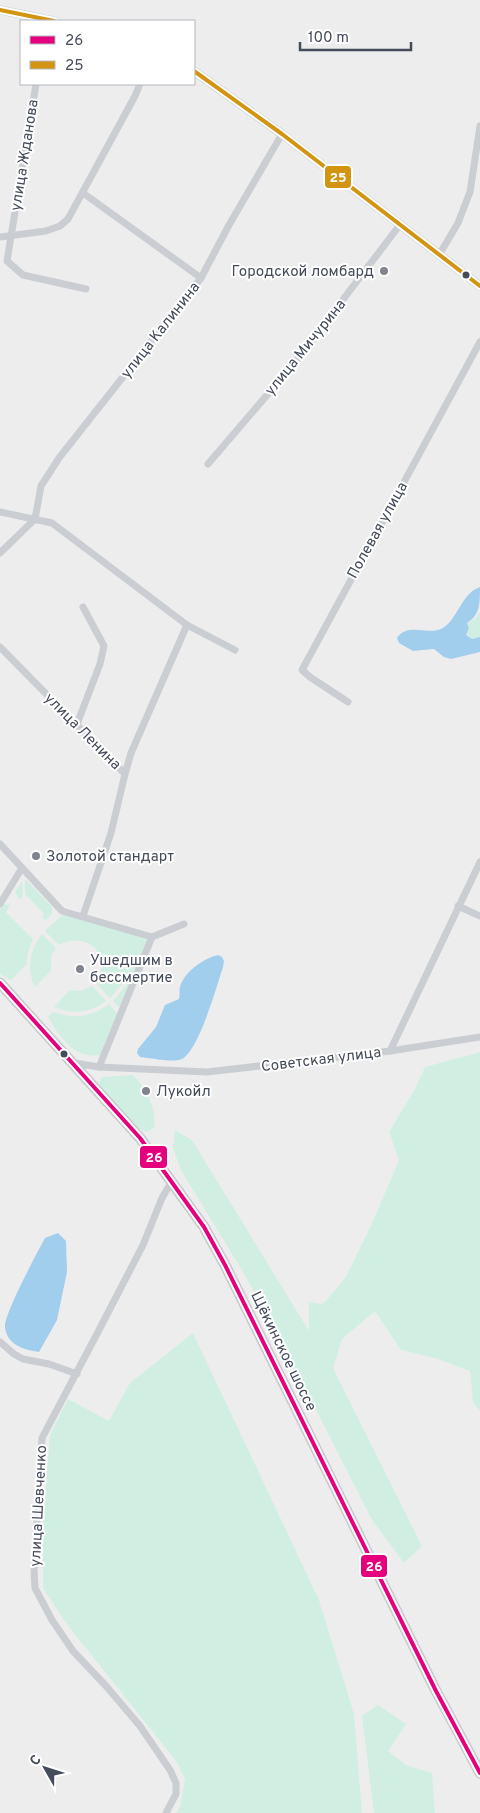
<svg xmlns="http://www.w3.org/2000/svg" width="480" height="1813" viewBox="0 0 480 1813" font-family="Overpass,sans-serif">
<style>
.green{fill:#d0efe2}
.water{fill:#a2ceee}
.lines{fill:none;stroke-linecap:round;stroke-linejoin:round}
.minor{stroke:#cacdd1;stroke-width:7}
.tertiary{stroke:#cacdd1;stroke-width:9}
.primary{stroke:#c5c8ce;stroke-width:11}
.bus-1-casing{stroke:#fff;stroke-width:8}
.bus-2-casing{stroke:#fff;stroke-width:8}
.bus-1{stroke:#e5007d;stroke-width:4}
.bus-2{stroke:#d39412;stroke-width:4}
.poi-dot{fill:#80848d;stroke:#fff;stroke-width:2}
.bus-dot{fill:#444b5a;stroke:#fff;stroke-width:2}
.labels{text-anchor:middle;stroke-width:4;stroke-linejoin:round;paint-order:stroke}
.street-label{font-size:15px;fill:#444b5a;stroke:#fff}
.poi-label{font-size:15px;fill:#444b5a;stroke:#fff;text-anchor:start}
.line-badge{stroke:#fff;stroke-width:2}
.badge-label{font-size:14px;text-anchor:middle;font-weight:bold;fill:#fff}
</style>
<rect width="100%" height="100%" fill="#eeeded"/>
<g class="green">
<path d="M480 612V637L472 639 466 635 469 628 467 623 475 619Z"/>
<path d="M25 879 52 907V914L45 921 42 917 44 914 25 894Z"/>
<path d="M22 881 23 896 19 900 15 892Z"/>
<path d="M5 904 10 905 6 912 33 939 28 953 26 965 11 980 0 974V909Z"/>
<path d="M63 914 149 939 138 967 110 998 96 983C113 955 87 930 59 945L45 931Z"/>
<path d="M42 934 56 948 51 956V971L35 987C26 968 30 950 42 934Z"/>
<path d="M134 976 120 1008 113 1001Z"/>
<path d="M92 986 106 1001C90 1013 72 1015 54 1007L70 990 81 991Z"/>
<path d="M109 1004 117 1013 100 1055C74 1059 60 1037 48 1017L53 1012C76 1019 89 1018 109 1004Z"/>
<path d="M480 1052V1411L473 1402 470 1371 435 1358 401 1350 375 1311 342 1339 333 1368 422 1546 404 1563 372 1520 289 1357 246 1277 182 1172 173 1148 175 1130 192 1140 309 1331V1302L323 1304 346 1277 374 1219 399 1160 389 1132 415 1089 425 1067Z"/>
<path d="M133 1075C146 1088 157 1109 154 1128L147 1132 134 1126 99 1085 101 1077Z"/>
<path d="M193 1333 319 1600 354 1714 362 1813H176L180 1807 185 1779 176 1761 66 1623 43 1588V1523L50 1435 68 1399 109 1421 130 1383Z"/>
<path d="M378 1705 406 1724 388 1751 406 1765 432 1773 435 1813H374L362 1716Z"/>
</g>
<g class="water">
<path d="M480 587C480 604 480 615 467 623L469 628 466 635 472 639 480 637V652L451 659 444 657 434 649 413 651 399 643 397 638C407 622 427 635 441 629 458 621 460 594 480 587Z"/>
<path d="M218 955 222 957 224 961 223 967C217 985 197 1058 179 1060 167 1062 152 1058 140 1057L137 1053 138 1049 156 1027 165 1005 179 999C180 995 179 990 180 987 184 972 204 958 218 955Z"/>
<path d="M58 1233 66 1241 67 1272 57 1320 39 1352C24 1350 7 1345 5 1327 4 1314 37 1253 45 1238Z"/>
</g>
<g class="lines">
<g class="minor">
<path d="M36 84 7 261 23 275 86 289"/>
<path d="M83 193 201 278"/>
<path d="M0 237 46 231 60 226 68 219 135 96 140 84"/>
<path d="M439 255 458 223 470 192 480 126"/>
<path d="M208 464 297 360 399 226"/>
<path d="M0 512 52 523 187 625 235 650"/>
<path d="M35 519 41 486 59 458 201 278 229 225 282 134"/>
<path d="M0 553 35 519"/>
<path d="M0 647 125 774 111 833 83 916"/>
<path d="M348 702 310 677 302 670 480 342"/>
<path d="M77 724 100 664 104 646 83 607"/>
<path d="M125 774 131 753 187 625"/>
<path d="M0 844 62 911 152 937 184 924"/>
<path d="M0 904 22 868"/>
<path d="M458 906 480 916"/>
<path d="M390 1051 480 862"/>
<path d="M74 1063 99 1067 207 1072 390 1051 480 1037"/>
<path d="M99 1067 152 937"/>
<path d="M0 1342 14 1354 23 1359 49 1364 77 1374"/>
<path d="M166 1813 176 1794V1783L170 1770 140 1726 106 1686 73 1651 52 1620 35 1588 34 1570 42 1438 99 1330 143 1245 162 1198 172 1181"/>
</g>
<g class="tertiary">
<path d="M0 10 54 21"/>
<path d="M194 71 282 134 480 286"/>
</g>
<path class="primary" d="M0 983 140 1138 204 1227 225 1265 436 1691 480 1773"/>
<g class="bus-1-casing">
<path id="bus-1" d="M0 983 140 1138 204 1227 225 1265 436 1691 480 1773"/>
</g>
<g class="bus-2-casing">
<g id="bus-2">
<path d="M0 10 54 21"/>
<path d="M194 71 282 134 480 286"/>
</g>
</g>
<use href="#bus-1" class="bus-1"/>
<use href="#bus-2" class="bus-2"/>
</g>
<g class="poi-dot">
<circle cx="384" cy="271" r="5"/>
<circle cx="36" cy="856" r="5"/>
<circle cx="80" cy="969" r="5"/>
<circle cx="146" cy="1091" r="5"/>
</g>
<g class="bus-dot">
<circle cx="466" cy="275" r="4.5"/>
<circle cx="64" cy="1054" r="4.5"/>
</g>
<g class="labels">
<g class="street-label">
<text transform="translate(24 155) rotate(-81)" y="5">улица Жданова</text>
<text transform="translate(160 330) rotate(-52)" y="5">улица Калинина</text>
<text transform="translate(305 347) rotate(-51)" y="5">улица Мичурина</text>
<text transform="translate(377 530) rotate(-61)" y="5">Полевая улица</text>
<text transform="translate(83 731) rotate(45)" y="5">улица Ленина</text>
<text transform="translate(321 1059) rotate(-7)" y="5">Советская улица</text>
<text transform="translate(284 1351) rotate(64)" y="5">Щёкинское шоссе</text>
<text transform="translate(38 1506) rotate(-87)" y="5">улица Шевченко</text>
</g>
<g class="poi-label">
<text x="374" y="276" text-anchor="end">Городской ломбард</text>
<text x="46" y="861">Золотой стандарт</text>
<text x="90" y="965">Ушедшим в<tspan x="90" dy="17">бессмертие</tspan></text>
<text x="156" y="1096">Лукойл</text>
</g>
</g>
<g class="line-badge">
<rect x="324" y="165" width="28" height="24" rx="5" fill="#d39412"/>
<rect x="139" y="1145" width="29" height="24" rx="5" fill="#e5007d"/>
<rect x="360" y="1554" width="28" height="24" rx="5" fill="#e5007d"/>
</g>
<g class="badge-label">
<text x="338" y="182">25</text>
<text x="154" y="1162">26</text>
<text x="374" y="1571">26</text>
</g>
<rect x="20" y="20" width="175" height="65" fill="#ffffff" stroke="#b4b7bd"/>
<rect x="30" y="36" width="25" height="8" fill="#e5007d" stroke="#b4b7bd"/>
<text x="65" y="45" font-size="15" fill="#444b5a">26</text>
<rect x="30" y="61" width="25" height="8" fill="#d39412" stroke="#b4b7bd"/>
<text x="65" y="70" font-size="15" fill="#444b5a">25</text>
<g transform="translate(45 1768) rotate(309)" stroke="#ffffff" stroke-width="4" paint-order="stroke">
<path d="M0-4L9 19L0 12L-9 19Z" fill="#444b5a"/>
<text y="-8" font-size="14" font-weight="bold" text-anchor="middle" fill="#444b5a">С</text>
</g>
<path d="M300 42v8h111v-8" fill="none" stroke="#444b5a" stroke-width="2.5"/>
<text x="308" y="42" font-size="15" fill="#444b5a" stroke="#ffffff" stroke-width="4" paint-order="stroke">100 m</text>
</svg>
